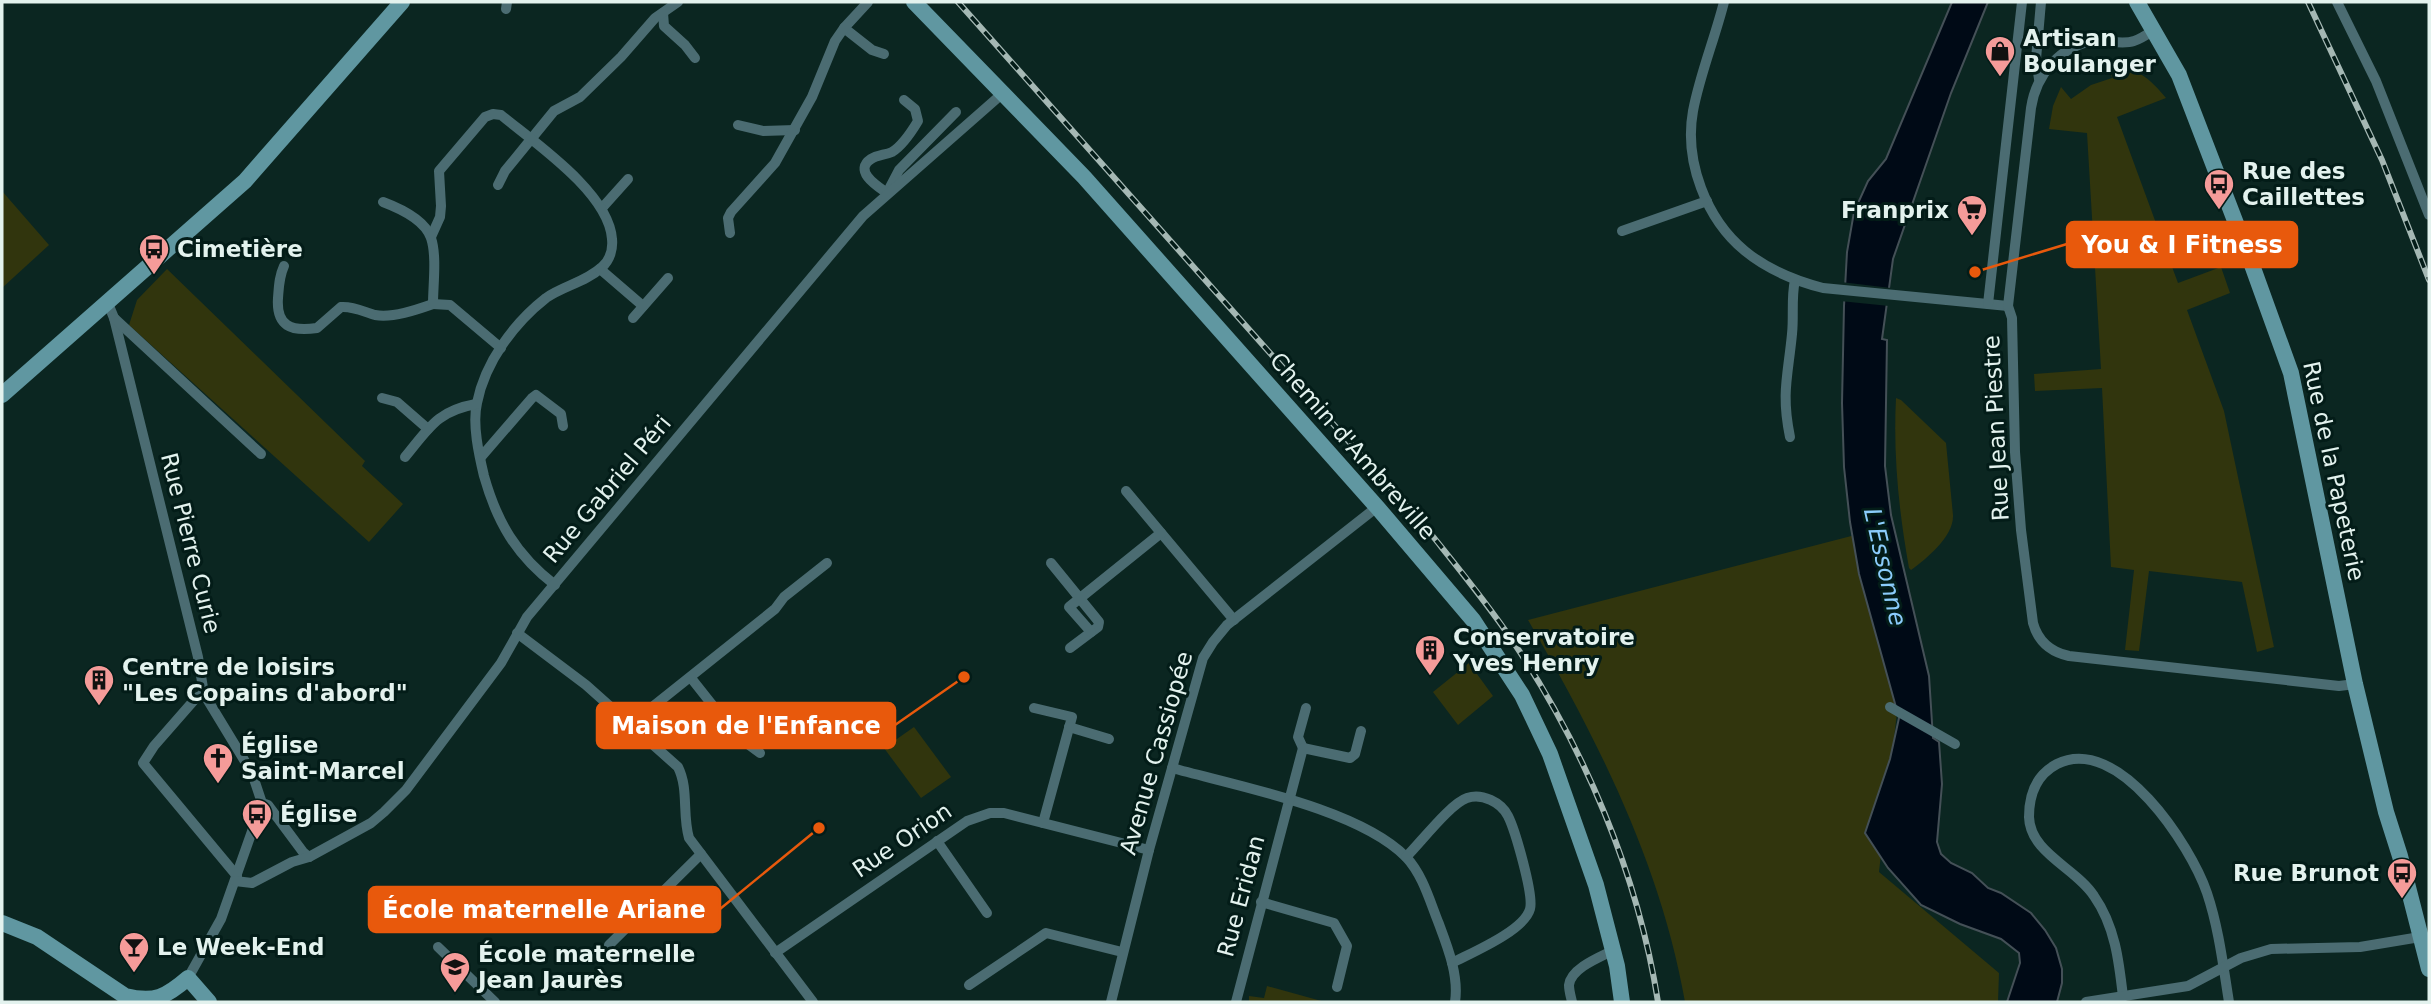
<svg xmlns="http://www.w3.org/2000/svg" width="2431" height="1004" viewBox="0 0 2431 1004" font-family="'DejaVu Sans',sans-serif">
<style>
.green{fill:#31350d}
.water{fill:#000a16;stroke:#445057;stroke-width:2}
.pier{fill:#0b2621}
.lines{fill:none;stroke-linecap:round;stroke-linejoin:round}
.street{stroke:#4b6c72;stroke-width:10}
.secondary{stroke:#6097a1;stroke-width:16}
.rail-casing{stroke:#a5b8b4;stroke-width:6}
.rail{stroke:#031c18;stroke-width:3.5;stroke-dasharray:10;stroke-linecap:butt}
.labels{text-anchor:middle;stroke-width:6;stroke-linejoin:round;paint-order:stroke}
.poi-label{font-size:23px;font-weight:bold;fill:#e3f2ee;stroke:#031c18;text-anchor:start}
.street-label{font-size:23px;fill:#e3f2ee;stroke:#031c18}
.water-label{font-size:24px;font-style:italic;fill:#8bccfb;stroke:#031c18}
.leader{fill:none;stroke:#e8590c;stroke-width:2.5}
.callout-dot{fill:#e8590c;stroke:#031c18;stroke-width:2.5}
.callout{fill:#e8590c;stroke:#e8590c;stroke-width:2.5}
.callout-label{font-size:24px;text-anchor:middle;font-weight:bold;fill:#fff}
</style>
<rect width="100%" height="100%" fill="#0b2621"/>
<g class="green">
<path d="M2109 63C2134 66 2151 79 2166 98L2117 117 2178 283 2221 267 2230 293 2187 310 2224 411 2274 647 2257 652 2242 582 2149 571 2139 651 2125 650 2134 570 2111 567 2102 388 2035 391 2034 374 2101 369 2087 133 2049 129 2053 106 2061 87 2071 99 2091 85 2112 78Z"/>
<path d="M2 191 49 245 2 288Z"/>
<path d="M167 269 365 461 362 466 403 504 369 542 129 325 137 300Z"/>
<path d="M1896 398 1901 400 1946 443 1953 515C1954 536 1927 558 1911 570L1909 568C1899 512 1893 456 1896 398Z"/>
<path d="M1859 534 1900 685 1879 872 1999 973 1998 1002H1685C1661 865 1598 740 1528 620Z"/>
<path d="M1469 663 1493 696 1458 725 1433 692Z"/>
<path d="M914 727 951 777 921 798 884 748Z"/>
<path d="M1267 986 1325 1002H1249V996L1264 998Z"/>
</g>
<path class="water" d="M1952 2H1988L1951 93 1893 259 1882 339 1887 340 1885 466 1891 515 1929 676 1933 738 1939 742 1942 784 1937 842 1941 854 1951 863 1972 873 1988 888 2001 893 2031 913 2045 930 2056 948 2062 969V983L2057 1002H2007L2020 963 2019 953 2001 939 1960 924 1921 905 1888 868 1865 833 1890 759 1899 718 1859 574 1850 522 1844 467 1842 403 1844 306 1847 252 1854 212 1868 181 1886 159Z"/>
<path class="pier" d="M1841 282 1891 288 1889 306 1840 301Z"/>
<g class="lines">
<g class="street">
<path d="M1724 2C1715 38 1700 74 1693 111 1684 161 1706 219 1745 251 1768 270 1796 281 1823 288L2008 306"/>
<path d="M2337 2 2376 81 2429 215"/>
<path d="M506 9 507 2"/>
<path d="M663 13 664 26 685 45 695 58"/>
<path d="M844 28 872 50 884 54"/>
<path d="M2039 79 2036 59 2041 2"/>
<path d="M738 125 763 131 795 130"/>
<path d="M498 185 505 171 554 111 580 97 621 57 655 18 678 2"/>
<path d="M888 191 899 170 956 112"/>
<path d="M887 193C877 186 853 171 871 159 877 155 885 155 892 152 902 146 912 131 918 121L915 109 904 100"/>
<path d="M602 208 628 179"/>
<path d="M1622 231 1707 201"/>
<path d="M730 233 728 218 731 212 775 163 812 97 835 41 844 28 868 2"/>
<path d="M431 237 440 217 441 206 439 171 485 117 493 114 501 115C535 143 609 193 612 239 613 249 610 260 602 267 586 282 563 286 546 298 514 323 485 362 477 403 472 424 479 455 484 476 497 522 516 555 555 585"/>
<path d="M284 266C279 277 279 286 278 298 276 326 291 332 317 328L341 307C354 306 364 312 375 315 393 318 416 310 433 304 433 285 437 256 431 238 425 220 399 208 383 202"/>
<path d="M600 269 643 306"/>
<path d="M107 301 114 318 198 657 204 694 252 773 262 803 221 919 188 978"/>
<path d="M433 304 450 305 501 348"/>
<path d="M1988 304 2022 2"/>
<path d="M2008 306 2012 318 2015 452 2021 530 2033 623C2038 641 2051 652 2069 656L2339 686 2355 684"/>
<path d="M2008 306 2031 108C2036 75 2060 45 2095 41 2108 40 2122 45 2134 41 2141 39 2148 34 2154 30"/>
<path d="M114 318 261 454"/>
<path d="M633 318 668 278"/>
<path d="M382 398 397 402 428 429"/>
<path d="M1790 437C1781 393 1788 376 1792 334 1794 316 1791 298 1795 280"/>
<path d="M405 457C429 428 437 411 476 404"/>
<path d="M481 457 532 398 536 395 561 414 563 426"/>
<path d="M1126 491 1234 620"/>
<path d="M1051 563 1099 622 1098 627 1070 648"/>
<path d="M1091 632 1069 607 1161 533"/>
<path d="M517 633 586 685 678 767C689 789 682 814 689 838L813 1002"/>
<path d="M691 678 737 736 760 753"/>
<path d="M204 694 196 698 154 746 143 763 237 876"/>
<path d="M1890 707 1955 744"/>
<path d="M1034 708 1072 717 1043 823"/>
<path d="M631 724 775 609 784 597 827 563"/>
<path d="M1069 727 1109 739"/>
<path d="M1303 748 1298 737 1306 708"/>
<path d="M1172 768C1237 786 1359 809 1406 857 1423 875 1430 902 1439 924 1448 948 1459 976 1455 1002"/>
<path d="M262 803 268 805 303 852 309 857"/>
<path d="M937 841 987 913"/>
<path d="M1406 857C1421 842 1451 803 1467 798 1482 793 1501 802 1508 816 1515 830 1534 895 1530 909 1524 931 1471 953 1452 963"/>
<path d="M235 881 252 883 292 862 309 857 371 823 384 812 406 790 501 663 527 617 863 216 1003 93"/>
<path d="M1261 902 1334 923 1347 946 1337 987"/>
<path d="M609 945 701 854"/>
<path d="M438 947 495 1002"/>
<path d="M775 953 967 821 990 813H1004L1149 850"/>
<path d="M969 985 1046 933 1122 952"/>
<path d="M2123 997C2119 961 2115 926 2094 896 2076 868 2030 853 2029 817 2029 795 2036 775 2057 764 2118 733 2191 846 2207 893 2219 929 2223 965 2229 1002"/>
<path d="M1111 1002 1149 850 1203 658 1213 642 1227 625 1377 507"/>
<path d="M1236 1002 1303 748 1350 758 1355 754 1361 731"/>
<path d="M1572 1002C1571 997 1569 991 1569 985 1571 968 1600 957 1614 950"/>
<path d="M2086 1002 2188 986 2241 958 2271 949 2360 947 2420 937"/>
</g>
<g class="secondary">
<path d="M914 2 1084 177 1377 507 1473 620 1522 695 1550 754 1596 885 1617 966 1622 1002"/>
<path d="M2137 2 2179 75 2252 265 2291 373 2355 684 2386 812 2400 856 2429 969"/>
<path d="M2 395 245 181 402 2"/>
<path d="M2 923 37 937 125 996C155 1003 166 997 188 978L209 1002"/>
</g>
<g class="rail-casing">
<g id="rail">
<path d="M958 2 1431 534C1459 569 1487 603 1512 640 1584 747 1638 874 1658 1002"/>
<path d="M2308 2 2382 160 2429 280"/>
</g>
</g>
<use href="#rail" class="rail"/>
</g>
<defs>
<g id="shop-pin" transform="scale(1.575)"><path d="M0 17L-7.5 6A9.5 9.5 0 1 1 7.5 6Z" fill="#f59b99" stroke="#031c18"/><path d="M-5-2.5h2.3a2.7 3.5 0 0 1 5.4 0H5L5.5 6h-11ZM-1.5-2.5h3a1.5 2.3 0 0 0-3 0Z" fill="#111"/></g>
<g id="bus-pin" transform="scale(1.575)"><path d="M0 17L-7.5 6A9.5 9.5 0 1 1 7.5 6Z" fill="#f59b99" stroke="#031c18"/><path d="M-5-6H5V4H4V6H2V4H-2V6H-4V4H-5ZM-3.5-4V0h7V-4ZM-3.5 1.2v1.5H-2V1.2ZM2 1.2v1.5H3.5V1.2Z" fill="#111"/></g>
<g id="supermarket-pin" transform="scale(1.575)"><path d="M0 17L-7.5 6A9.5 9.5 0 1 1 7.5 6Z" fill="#f59b99" stroke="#031c18"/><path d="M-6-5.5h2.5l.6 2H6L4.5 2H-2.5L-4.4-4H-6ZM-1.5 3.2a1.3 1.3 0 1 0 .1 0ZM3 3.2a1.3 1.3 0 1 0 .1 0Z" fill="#111"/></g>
<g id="building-pin" transform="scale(1.575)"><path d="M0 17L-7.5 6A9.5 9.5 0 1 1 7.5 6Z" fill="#f59b99" stroke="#031c18"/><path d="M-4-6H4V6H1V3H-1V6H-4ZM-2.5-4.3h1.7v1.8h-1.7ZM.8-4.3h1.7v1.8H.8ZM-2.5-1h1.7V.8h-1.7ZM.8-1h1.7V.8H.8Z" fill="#111"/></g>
<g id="church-pin" transform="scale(1.575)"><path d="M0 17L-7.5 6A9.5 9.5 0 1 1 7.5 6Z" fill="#f59b99" stroke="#031c18"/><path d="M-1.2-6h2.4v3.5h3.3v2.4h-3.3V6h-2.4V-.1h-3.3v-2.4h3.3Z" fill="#111"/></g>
<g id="bar-pin" transform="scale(1.575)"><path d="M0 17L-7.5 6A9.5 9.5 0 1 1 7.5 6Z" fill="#f59b99" stroke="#031c18"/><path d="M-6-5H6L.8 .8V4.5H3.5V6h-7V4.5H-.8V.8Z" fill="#111"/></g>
<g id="school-pin" transform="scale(1.575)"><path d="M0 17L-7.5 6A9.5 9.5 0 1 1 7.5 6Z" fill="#f59b99" stroke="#031c18"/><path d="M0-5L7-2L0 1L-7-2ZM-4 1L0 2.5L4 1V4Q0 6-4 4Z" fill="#111"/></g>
</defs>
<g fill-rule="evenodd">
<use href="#shop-pin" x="2000" y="51"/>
<use href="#bus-pin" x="2219" y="184"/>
<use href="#supermarket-pin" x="1972" y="210"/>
<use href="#bus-pin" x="154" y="249"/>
<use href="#building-pin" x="1430" y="650"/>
<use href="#building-pin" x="99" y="680"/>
<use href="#church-pin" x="218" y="758"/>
<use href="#bus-pin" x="257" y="814"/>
<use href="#bus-pin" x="2402" y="873"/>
<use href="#bar-pin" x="134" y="947"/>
<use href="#school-pin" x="455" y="967"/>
</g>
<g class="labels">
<g class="poi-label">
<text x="2023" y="46">Artisan<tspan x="2023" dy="26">Boulanger</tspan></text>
<text x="2242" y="179">Rue des<tspan x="2242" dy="26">Caillettes</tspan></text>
<text x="1949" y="218" text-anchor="end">Franprix</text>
<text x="177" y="257">Cimetière</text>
<text x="1453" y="645">Conservatoire<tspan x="1453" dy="26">Yves Henry</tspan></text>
<text x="122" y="675">Centre de loisirs<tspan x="122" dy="26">"Les Copains d'abord"</tspan></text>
<text x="241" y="753">Église<tspan x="241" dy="26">Saint-Marcel</tspan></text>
<text x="280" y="822">Église</text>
<text x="2379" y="881" text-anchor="end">Rue Brunot</text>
<text x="157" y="955">Le Week-End</text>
<text x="478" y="962">École maternelle<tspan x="478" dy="26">Jean Jaurès</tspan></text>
</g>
<g class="street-label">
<text transform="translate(1996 428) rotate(-93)" y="8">Rue Jean Piestre</text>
<text transform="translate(1353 446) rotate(49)" y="8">Chemin d'Ambreville</text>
<text transform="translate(2334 471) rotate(78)" y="8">Rue de la Papeterie</text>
<text transform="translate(607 489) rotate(-50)" y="8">Rue Gabriel Péri</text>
<text transform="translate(191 543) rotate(76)" y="8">Rue Pierre Curie</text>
<text transform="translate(1156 753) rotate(-74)" y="8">Avenue Cassiopée</text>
<text transform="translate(902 840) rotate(-34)" y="8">Rue Orion</text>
<text transform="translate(1241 896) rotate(-75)" y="8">Rue Eridan</text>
</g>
<g class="water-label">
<text transform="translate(1885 567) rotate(77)" y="8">L'Essonne</text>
</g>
</g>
<path class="leader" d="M1975 272L2067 244M964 677L895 725M819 828L720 909"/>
<g class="callout-dot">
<circle cx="1975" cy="272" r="7"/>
<circle cx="964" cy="677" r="7"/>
<circle cx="819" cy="828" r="7"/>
</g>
<g class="callout">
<rect x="2067" y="222" width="230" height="45" rx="7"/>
<rect x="597" y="703" width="298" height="45" rx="7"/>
<rect x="369" y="887" width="351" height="45" rx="7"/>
</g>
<g class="callout-label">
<text x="2182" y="253">You &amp; I Fitness</text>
<text x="746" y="734">Maison de l'Enfance</text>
<text x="544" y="918">École maternelle Ariane</text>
</g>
<rect width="2431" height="1004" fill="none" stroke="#e3f2ee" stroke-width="7"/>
</svg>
